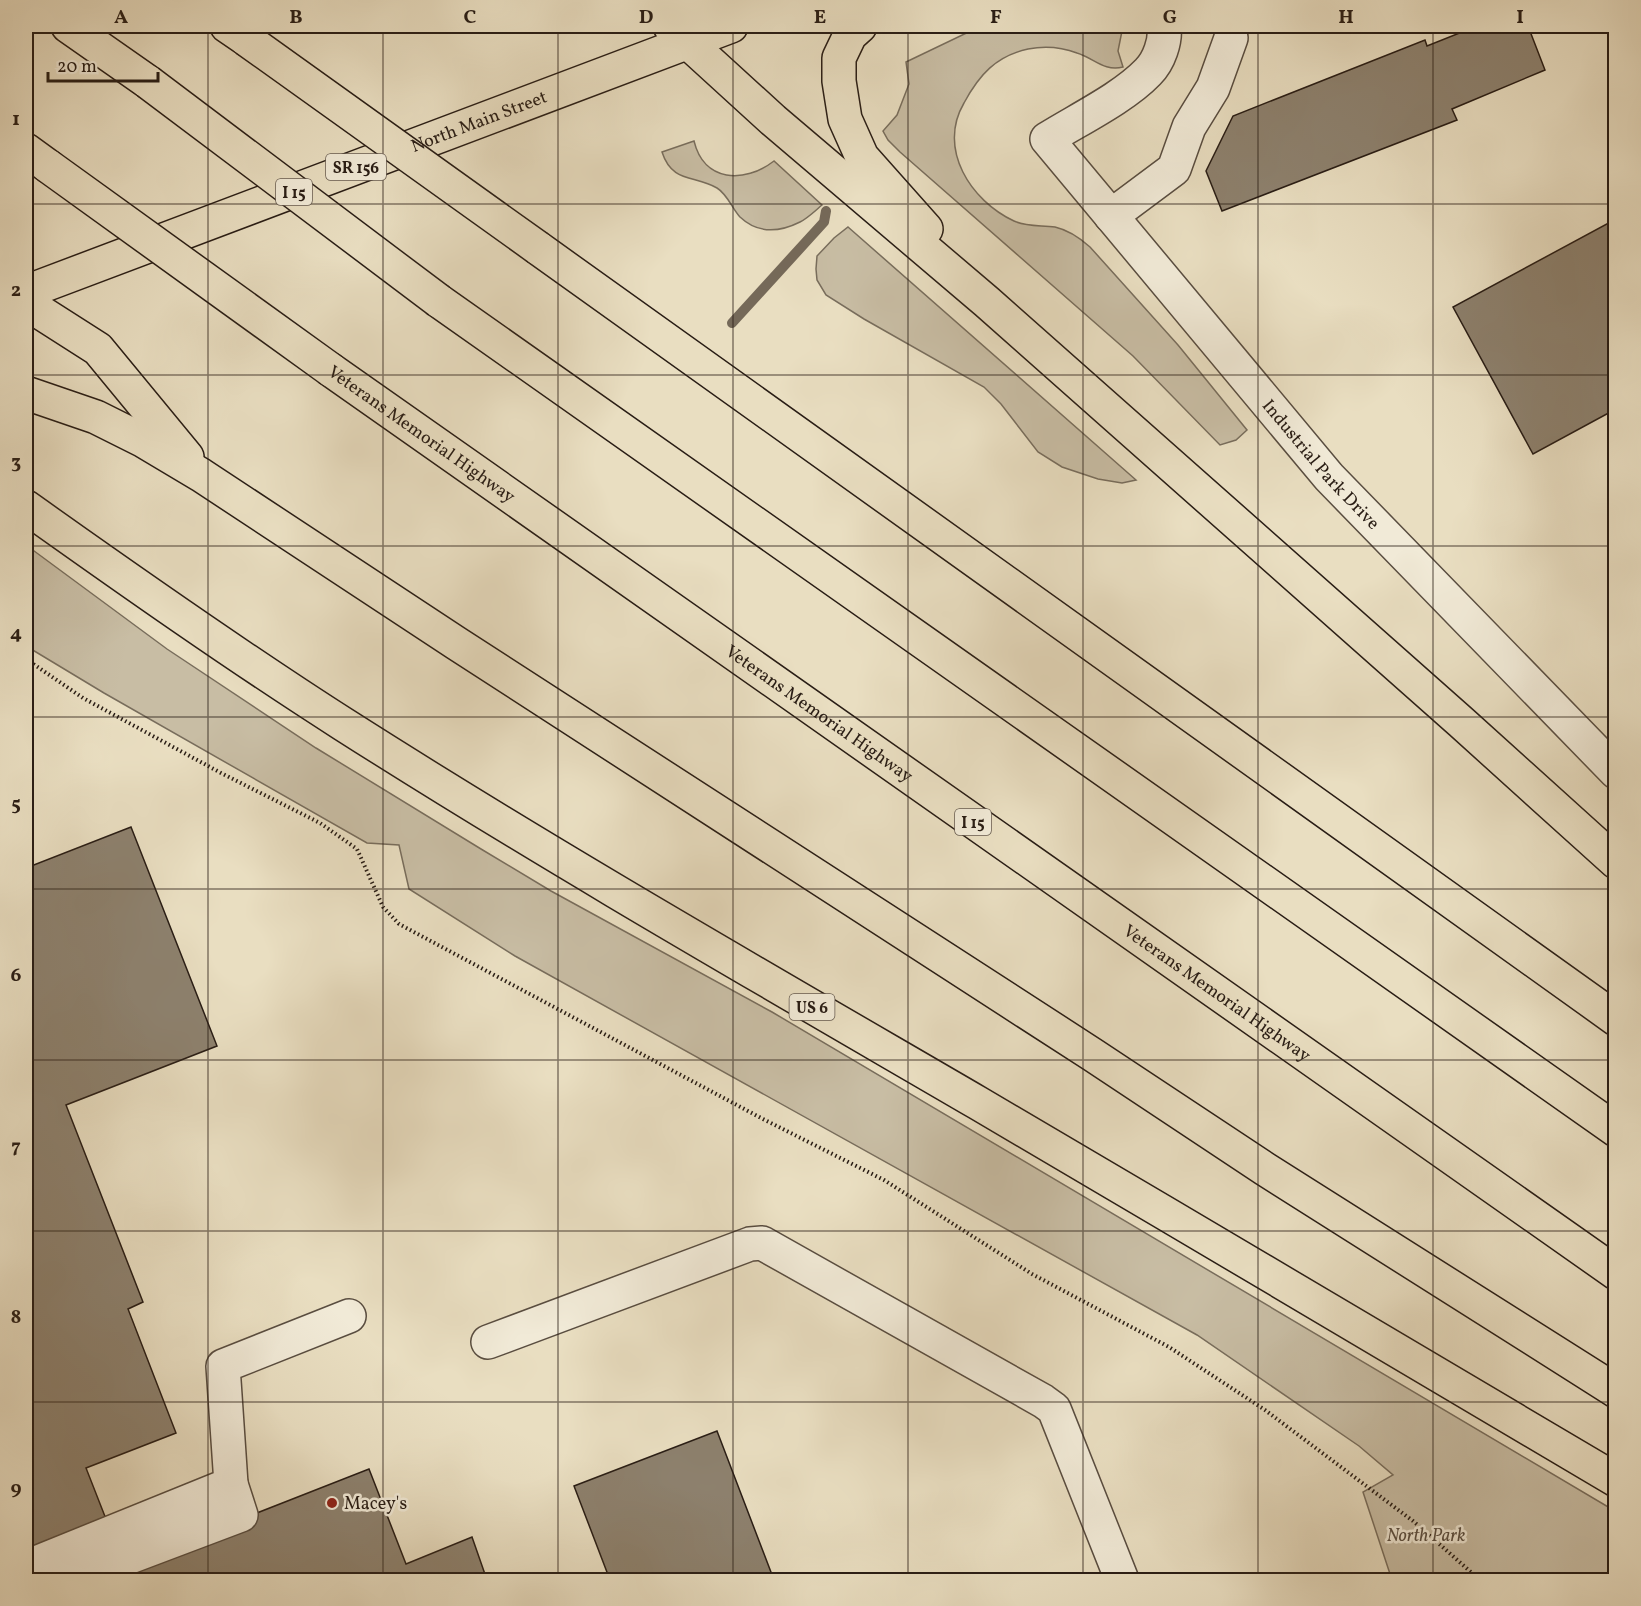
<svg xmlns="http://www.w3.org/2000/svg" width="1641" height="1606" viewBox="0 0 1641 1606" font-family="Vollkorn,serif">
<style>
.green{fill:#c8bda4;stroke:#786d5c;stroke-width:1.5}
.lines{fill:none;stroke-linecap:round;stroke-linejoin:round}
.stream{stroke:#756959;stroke-width:10}
.building{fill:#8d816e;stroke:#291d15;stroke-width:1.5}
.minor-casing{stroke:#594d40;stroke-width:36}
.major-casing{stroke:#291d15;stroke-width:36}
.highway-casing{stroke:#291d15;stroke-width:36}
.path{stroke:#291d15;stroke-width:4;stroke-dasharray:1.5 3;stroke-linecap:butt}
.minor{stroke:#f1ead7;stroke-width:33}
.major{stroke:#e9dec1;stroke-width:33}
.highway{stroke:#e9dec1;stroke-width:33}
.highway-bridge-casing{stroke:#291d15;stroke-width:36;stroke-linecap:butt}
.highway-bridge{stroke:#e9dec1;stroke-width:33}
.grid{fill:none;stroke:#291d15;stroke-width:1.5;stroke-opacity:0.55}
.poi-dot{fill:#8f2418;stroke:#f1ead7;stroke-width:2}
.labels{text-anchor:middle;stroke-width:5;stroke-linejoin:round;paint-order:stroke}
.shield{fill:#f1ead7;stroke:#655a4f;stroke-width:1.5}
.shield-label{font-size:16px;font-weight:bold;fill:#291d15}
.street-label{font-size:18px;fill:#291d15;stroke:#f1ead7}
.poi-label{font-size:18px;fill:#291d15;stroke:#f1ead7;text-anchor:start}
.park-label{font-size:18px;font-style:italic;fill:#594d40;stroke:#f1ead7}
.neatline{fill:none;stroke:#291d15;stroke-width:2}
.grid-label{font-size:20px;text-anchor:middle;font-weight:bold;fill:#291d15}
</style>
<rect width="100%" height="100%" fill="#e9dec1"/>
<filter id="stains"><feTurbulence type="fractalNoise" baseFrequency=".00333" numOctaves="4"/><feColorMatrix values="0 0 0 0 .2 0 0 0 0 .09 0 0 0 0 .02 0 0 0 .5 -.17"/></filter>
<radialGradient id="worn" r=".72"><stop offset=".6" stop-color="#630" stop-opacity="0"/><stop offset="1" stop-color="#630" stop-opacity=".3"/></radialGradient>
<g class="green">
<path d="M981 26H1123L1118 51 1123 67C1104 72 1094 58 1077 53 1061 47 1044 46 1028 49 996 56 979 75 964 103 937 149 971 201 1014 221 1027 227 1041 225 1055 227 1068 230 1080 238 1090 247L1178 345 1247 430 1236 440 1220 445 1133 356 900 152 888 140 883 131 897 115 909 84 906 62Z"/>
<path d="M694 141C704 182 744 184 774 161L822 205C816 210 808 218 800 222 780 232 758 234 740 217 732 208 727 194 717 188 694 175 672 183 662 152Z"/>
<path d="M848 227 1136 480 1122 483 1098 479 1062 467 1038 452 1001 404 984 387 864 319 826 295 817 280 816 269 817 256 834 238Z"/>
<path d="M26 545 167 649 316 748 481 849 551 891 772 1012 1615 1511V1580H1392L1363 1492 1393 1475 1359 1446 1197 1335 515 956 409 889 399 845 367 843 104 693 26 646Z"/>
</g>
<g class="lines">
<path class="stream" d="M732 323 824 222 826 211"/>
</g>
<g class="building">
<path d="M1477 26H1528L1545 70 1452 109 1457 120 1222 211 1206 171 1233 116 1425 40 1427 46Z"/>
<path d="M1616 219V409L1533 454 1453 307Z"/>
<path d="M131 827 217 1046 66 1105 143 1302 128 1309 176 1433 86 1468 106 1519 26 1550V868Z"/>
<path d="M717 1431 774 1580H610L574 1486Z"/>
<path d="M369 1469 406 1564 472 1537 487 1580H86Z"/>
</g>
<g class="lines">
<g class="minor-casing">
<g id="minor">
<path id="s1" d="M1164 26C1166 41 1159 61 1148 72 1123 98 1079 119 1047 139L1329 477 1616 772"/>
<path d="M1111 216 1174 169 1189 127 1213 88 1231 38"/>
<path d="M488 1342 750 1244 762 1243 1043 1401 1054 1409 1122 1580"/>
<path d="M26 1567 231 1484 223 1366 349 1316"/>
<path d="M69 1580 241 1515 231 1484"/>
</g>
</g>
<g class="major-casing">
<g id="major">
<path id="s2" d="M26 292 731 26"/>
</g>
</g>
<g class="highway-casing">
<g id="highway">
<path d="M68 26 148 82"/>
<path d="M227 26 246 39"/>
<path d="M670 26 773 120 987 302 1461 722 1616 862"/>
<path d="M860 26 850 35 839 58V81L845 119 862 157 926 229"/>
<path d="M26 150 48 166"/>
<path d="M538 248 1616 1019"/>
<path d="M439 301 1616 1130"/>
<path d="M26 303 98 349 187 457"/>
<path id="s3" d="M331 370 1616 1273"/>
<path d="M26 393 96 417 144 441 201 475 456 643 1093 1055 1265 1169 1616 1391"/>
<path d="M26 507C130 581 235 655 343 724 550 856 765 979 978 1103 1191 1228 1403 1354 1616 1480"/>
</g>
</g>
<path class="path" d="M26 659 83 698 221 773 320 823 357 849 383 907 399 924 761 1118 884 1180 1032 1274 1169 1347 1265 1410 1413 1521 1480 1580"/>
<use href="#minor" class="minor"/>
<use href="#major" class="major"/>
<use href="#highway" class="highway"/>
<g class="highway-bridge-casing">
<g id="highway-bridge">
<path d="M246 39 538 248"/>
<path d="M148 82 439 301"/>
<path d="M48 166 331 370"/>
</g>
</g>
<use href="#highway-bridge" class="highway-bridge"/>
</g>
<path class="grid" d="M208 26V1580M383 26V1580M558 26V1580M733 26V1580M908 26V1580M1083 26V1580M1258 26V1580M1433 26V1580M26 204H1616M26 375H1616M26 546H1616M26 717H1616M26 889H1616M26 1060H1616M26 1231H1616M26 1402H1616"/>
<circle class="poi-dot" cx="332" cy="1503" r="6"/>
<g class="labels">
<g class="shield">
<rect x="326" y="154" width="60" height="26" rx="4.5"/>
<rect x="276" y="179" width="36" height="26" rx="4.5"/>
<rect x="955" y="809" width="36" height="26" rx="4.5"/>
<rect x="789.5" y="994" width="45" height="26" rx="4.5"/>
</g>
<g class="shield-label">
<text x="356" y="173">SR 156</text>
<text x="294" y="198">I 15</text>
<text x="973" y="828">I 15</text>
<text x="812" y="1013">US 6</text>
</g>
<g class="street-label">
<text dy="6" stroke="none"><textPath href="#s2" startOffset="484">North Main Street</textPath></text>
<text dy="6" stroke="none"><textPath href="#s3" startOffset="111">Veterans Memorial Highway</textPath></text>
<text dy="6" stroke="none"><textPath href="#s1" startOffset="597">Industrial Park Drive</textPath></text>
<text dy="6" stroke="none"><textPath href="#s3" startOffset="597">Veterans Memorial Highway</textPath></text>
<text dy="6" stroke="none"><textPath href="#s3" startOffset="1083">Veterans Memorial Highway</textPath></text>
</g>
<g class="poi-label">
<text x="344" y="1509">Macey's</text>
</g>
<g class="park-label">
<text x="1426" y="1541">North Park</text>
</g>
</g>
<rect width="1641" height="1606" fill="none" stroke="#e9dec1" stroke-width="66"/>
<path d="M48 72v9h110v-9" fill="none" stroke="#291d15" stroke-width="3"/>
<text x="57" y="72" font-size="18" fill="#291d15" stroke="#f1ead7" stroke-width="4.5" paint-order="stroke">20 m</text>
<rect x="33" y="33" width="1575" height="1540" class="neatline"/>
<g class="grid-label">
<text x="121" y="23">A</text>
<text x="296" y="23">B</text>
<text x="470" y="23">C</text>
<text x="646" y="23">D</text>
<text x="820" y="23">E</text>
<text x="996" y="23">F</text>
<text x="1170" y="23">G</text>
<text x="1346" y="23">H</text>
<text x="1520" y="23">I</text>
<text x="16" y="125">1</text>
<text x="16" y="296">2</text>
<text x="16" y="468">3</text>
<text x="16" y="639">4</text>
<text x="16" y="810">5</text>
<text x="16" y="981">6</text>
<text x="16" y="1152">7</text>
<text x="16" y="1323">8</text>
<text x="16" y="1494">9</text>
</g>
<rect width="100%" height="100%" filter="url(#stains)"/>
<rect width="100%" height="100%" fill="url(#worn)"/>
</svg>
